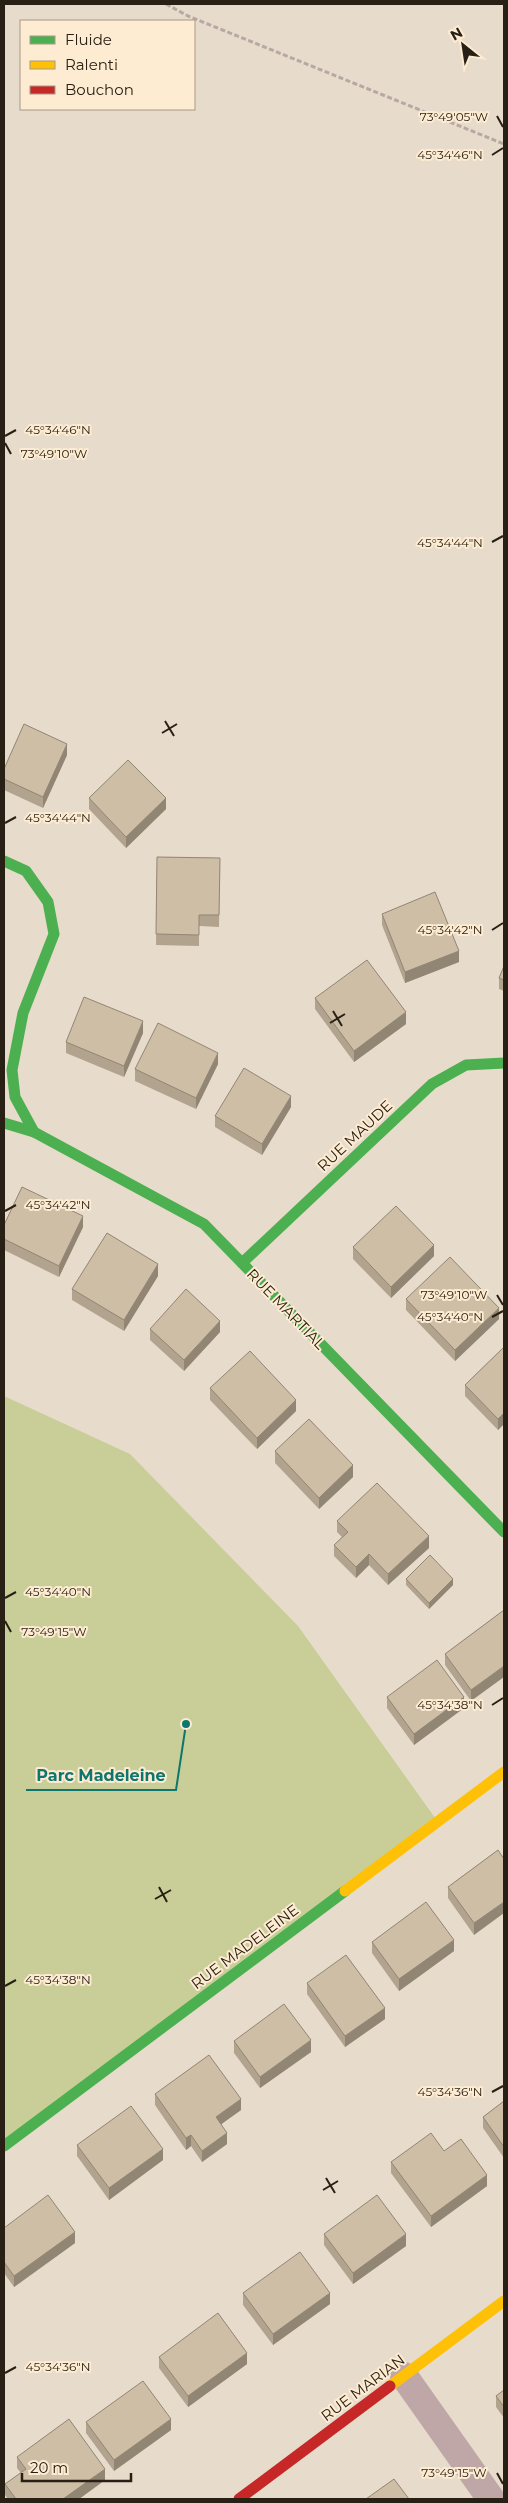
<svg xmlns="http://www.w3.org/2000/svg" width="508" height="2503" viewBox="0 0 508 2503" font-family="Montserrat,sans-serif">
<style>
.green{fill:#c9ce98}
.lines{fill:none;stroke-linecap:round;stroke-linejoin:round}
.path{stroke:#b8a8a3;stroke-width:3;stroke-dasharray:5 2.5;stroke-linecap:butt}
.street{stroke:#bea7a6;stroke-width:28}
.fast{stroke:#4caf50;stroke-width:11}
.slow{stroke:#ffc107;stroke-width:11}
.jam{stroke:#c62828;stroke-width:11}
.wall{fill:#b2a38f}
.shaded-wall{fill:#918574}
.building{fill:#cfbea6;stroke:#918574}
.ticks{fill:none;stroke:#282014;stroke-width:2}
.labels{text-anchor:middle;stroke-width:4;stroke-linejoin:round;paint-order:stroke}
.street-label{font-size:15px;fill:#282014;stroke:#fdebd2}
.ticks-label{font-size:12px;text-anchor:middle;fill:#282014;stroke:#fdebd2;stroke-width:4;stroke-linejoin:round;paint-order:stroke}
.leader{fill:none;stroke:#0f766e;stroke-width:2}
.callout-dot{fill:#0f766e;stroke:#fdebd2;stroke-width:2}
.callout-label{font-size:16px;text-anchor:middle;font-weight:bold;fill:#0f766e;stroke:#fdebd2;stroke-width:4;stroke-linejoin:round;paint-order:stroke}
</style>
<rect width="100%" height="100%" fill="#e7dbcb"/>
<path class="green" d="M4 1396 130 1454 298 1626 438 1822 4 2146Z"/>
<g class="lines">
<path class="path" d="M166 4 188 16 504 144"/>
<path class="street" d="M404 2376 491 2499"/>
<g class="fast">
<path d="M4 861 26 871 48 902 54 934 23 1013 12 1070 15 1097 34 1132"/>
<path d="M4 1123 34 1132 204 1224 504 1532"/>
<path d="M242 1263 432 1084 466 1065 504 1063"/>
<path d="M4 2146 345 1891"/>
</g>
<g class="slow">
<path d="M345 1891 504 1772"/>
<path d="M390 2386 504 2301"/>
</g>
<path class="jam" d="M239 2499 390 2386"/>
</g>
<g class="wall">
<path d="M67 755 43 808 4 790V769Z"/>
<path d="M89 798 166 809 126 848 89 809Z"/>
<path d="M157 857 220 858 219 927 199 926V946L156 945Z"/>
<path d="M382 914 459 962 405 983 382 925Z"/>
<path d="M504 966V991L499 989V978Z"/>
<path d="M315 998 406 1024 354 1062 315 1009Z"/>
<path d="M143 1033 124 1077 66 1053V1042Z"/>
<path d="M218 1064 196 1109 135 1081V1069Z"/>
<path d="M291 1107 262 1155 215 1127V1116Z"/>
<path d="M4 1225 83 1227 59 1277 4 1250Z"/>
<path d="M353 1247 434 1256 391 1298 353 1259Z"/>
<path d="M158 1276 124 1331 72 1300V1289Z"/>
<path d="M406 1299 499 1319 455 1361 406 1310Z"/>
<path d="M150 1329 220 1332 184 1371 150 1340Z"/>
<path d="M504 1347V1424L498 1430 465 1396V1385Z"/>
<path d="M210 1388 296 1411 257 1449 210 1400Z"/>
<path d="M275 1451 353 1477 319 1509 275 1463Z"/>
<path d="M337 1521 429 1548 388 1585 369 1565 356 1578 334 1556V1545L342 1537 337 1532Z"/>
<path d="M406 1579 453 1585 429 1609 406 1585Z"/>
<path d="M504 1610 471 1701 445 1665V1654Z"/>
<path d="M387 1697 464 1708 414 1745 387 1708Z"/>
<path d="M498 1850 474 1935 448 1898V1887Z"/>
<path d="M372 1942 454 1951 399 1991 372 1953Z"/>
<path d="M307 1983 385 2019 345 2047 307 1994Z"/>
<path d="M234 2041 311 2052 260 2088 234 2053Z"/>
<path d="M155 2094 241 2110 221 2124 227 2144 202 2162 191 2146 186 2150 155 2105Z"/>
<path d="M504 2101V2158L483 2128V2117Z"/>
<path d="M77 2145 163 2160 109 2200 77 2156Z"/>
<path d="M444 2151 487 2186 431 2227 391 2173V2162Z"/>
<path d="M4 2228 75 2243 14 2287 4 2273Z"/>
<path d="M324 2234 406 2246 353 2284 324 2245Z"/>
<path d="M243 2293 330 2304 273 2345 243 2305Z"/>
<path d="M159 2357 247 2364 188 2407 159 2368Z"/>
<path d="M504 2390V2418L496 2407V2396Z"/>
<path d="M86 2422 171 2430 114 2471 86 2433Z"/>
<path d="M17 2457 105 2480 79 2499H8L5 2495V2484L21 2473 17 2468Z"/>
</g>
<g class="shaded-wall">
<path d="M67 744V755L43 808V797Z"/>
<path d="M166 798V809L126 848V837Z"/>
<path d="M459 951V962L405 983V972Z"/>
<path d="M406 1012V1024L354 1062V1051Z"/>
<path d="M143 1021V1033L124 1077V1066Z"/>
<path d="M218 1053V1064L196 1109V1098Z"/>
<path d="M291 1096V1107L262 1155V1144Z"/>
<path d="M83 1216V1227L59 1277V1266Z"/>
<path d="M434 1245V1256L391 1298V1287Z"/>
<path d="M158 1264V1276L124 1331V1320Z"/>
<path d="M499 1308V1319L455 1361V1350Z"/>
<path d="M220 1321V1332L184 1371V1360Z"/>
<path d="M296 1400V1411L257 1449V1438Z"/>
<path d="M504 1413V1424L498 1430V1419Z"/>
<path d="M353 1465V1477L319 1509V1498Z"/>
<path d="M429 1536V1548L388 1585V1574Z"/>
<path d="M369 1554V1565L356 1578V1567Z"/>
<path d="M453 1579V1585L429 1609V1603Z"/>
<path d="M504 1666V1677L471 1701V1690Z"/>
<path d="M464 1697V1708L414 1745V1734Z"/>
<path d="M504 1902V1913L474 1935V1923Z"/>
<path d="M454 1940V1951L399 1991V1979Z"/>
<path d="M385 2008V2019L345 2047V2036Z"/>
<path d="M311 2040V2052L260 2088V2077Z"/>
<path d="M241 2099V2110L216 2128V2117Z"/>
<path d="M227 2133V2144L202 2162V2151Z"/>
<path d="M191 2135V2146L186 2150V2138Z"/>
<path d="M163 2149V2160L109 2200V2188Z"/>
<path d="M487 2175V2186L431 2227V2216Z"/>
<path d="M75 2232V2243L14 2287V2276Z"/>
<path d="M406 2234V2246L353 2284V2273Z"/>
<path d="M330 2293V2304L273 2345V2334Z"/>
<path d="M247 2353V2364L188 2407V2396Z"/>
<path d="M171 2419V2430L114 2471V2460Z"/>
<path d="M105 2469V2480L79 2499H63Z"/>
</g>
<g class="building">
<path d="M24 724 67 744 43 797 4 779V769Z"/>
<path d="M128 760 166 798 126 837 89 798Z"/>
<path d="M157 857 220 858 219 915H199V935L156 934Z"/>
<path d="M435 892 459 951 405 972 382 914Z"/>
<path d="M367 960 406 1012 354 1051 315 998Z"/>
<path d="M504 966V980L499 978Z"/>
<path d="M84 997 143 1021 124 1066 66 1042Z"/>
<path d="M158 1023 218 1053 196 1098 135 1069Z"/>
<path d="M244 1068 291 1096 262 1144 215 1116Z"/>
<path d="M22 1187 83 1216 59 1266 4 1239V1225Z"/>
<path d="M396 1206 434 1245 391 1287 353 1247Z"/>
<path d="M107 1233 158 1264 124 1320 72 1289Z"/>
<path d="M450 1257 499 1308 455 1350 406 1299Z"/>
<path d="M186 1289 220 1321 184 1360 150 1329Z"/>
<path d="M504 1347V1413L498 1419 465 1385Z"/>
<path d="M250 1351 296 1400 257 1438 210 1388Z"/>
<path d="M309 1419 353 1465 319 1498 275 1451Z"/>
<path d="M377 1483 429 1536 388 1574 369 1554 356 1567 334 1545 348 1532 337 1521Z"/>
<path d="M430 1555 453 1579 429 1603 406 1579Z"/>
<path d="M504 1610V1666L471 1690 445 1654Z"/>
<path d="M437 1660 464 1697 414 1734 387 1697Z"/>
<path d="M498 1850 504 1859V1902L474 1923 448 1887Z"/>
<path d="M426 1902 454 1940 399 1979 372 1942Z"/>
<path d="M346 1955 385 2008 345 2036 307 1983Z"/>
<path d="M284 2004 311 2040 260 2077 234 2041Z"/>
<path d="M209 2055 241 2099 216 2117 227 2133 202 2151 191 2135 186 2138 155 2094Z"/>
<path d="M504 2101V2147L483 2117Z"/>
<path d="M131 2106 163 2149 109 2188 77 2145Z"/>
<path d="M431 2133 444 2151 461 2139 487 2175 431 2216 391 2162Z"/>
<path d="M48 2195 75 2232 14 2276 4 2262V2228Z"/>
<path d="M377 2195 406 2234 353 2273 324 2234Z"/>
<path d="M300 2252 330 2293 273 2334 243 2293Z"/>
<path d="M218 2313 247 2353 188 2396 159 2357Z"/>
<path d="M143 2381 171 2419 114 2460 86 2422Z"/>
<path d="M504 2390V2407L496 2396Z"/>
<path d="M69 2419 105 2469 63 2499H16L5 2484 26 2469 17 2457Z"/>
<path d="M394 2479 409 2499H366Z"/>
</g>
<path class="ticks" d="M497 116 503 127M492 155 503 148M5 436 16 430M5 443 11 454M492 542 503 536M165 721 174 736M162 733 177 724M5 823 16 817M492 930 503 923M333 1011 342 1026M330 1023 345 1014M5 1211 16 1205M497 1295 503 1305M492 1317 503 1311M5 1598 16 1592M5 1621 11 1632M492 1705 503 1698M159 1887 167 1902M155 1899 171 1890M5 1986 16 1980M492 2092 503 2086M326 2178 335 2193M323 2190 338 2181M5 2373 16 2367M497 2473 503 2484"/>
<g class="labels">
<g class="street-label">
<text transform="translate(355 1136) rotate(-43)" y="5">RUE MAUDE</text>
<text transform="translate(286 1309) rotate(46)" y="5">RUE MARTIAL</text>
<text transform="translate(245 1947) rotate(-37)" y="5">RUE MADELEINE</text>
<text transform="translate(363 2388) rotate(-37)" y="5">RUE MARIAN</text>
</g>
</g>
<g class="ticks-label">
<text x="454" y="121">73°49'05"W</text>
<text x="450" y="159">45°34'46"N</text>
<text x="58" y="434">45°34'46"N</text>
<text x="54" y="458">73°49'10"W</text>
<text x="450" y="547">45°34'44"N</text>
<text x="58" y="822">45°34'44"N</text>
<text x="450" y="934">45°34'42"N</text>
<text x="58" y="1209">45°34'42"N</text>
<text x="454" y="1299">73°49'10"W</text>
<text x="450" y="1321">45°34'40"N</text>
<text x="58" y="1596">45°34'40"N</text>
<text x="54" y="1636">73°49'15"W</text>
<text x="450" y="1709">45°34'38"N</text>
<text x="58" y="1984">45°34'38"N</text>
<text x="450" y="2096">45°34'36"N</text>
<text x="58" y="2371">45°34'36"N</text>
<text x="454" y="2477">73°49'15"W</text>
</g>
<path class="leader" d="M186 1724L176 1790H26"/>
<circle class="callout-dot" cx="186" cy="1724" r="5"/>
<g class="callout-label">
<text x="101" y="1781">Parc Madeleine</text>
</g>
<rect width="508" height="2503" fill="none" stroke="#282014" stroke-width="10"/>
<rect x="20" y="20" width="175" height="90" fill="#fdebd2" stroke="#a89a86"/>
<rect x="30" y="36" width="25" height="8" fill="#4caf50" stroke="#a89a86"/>
<text x="65" y="45" font-size="15" fill="#282014">Fluide</text>
<rect x="30" y="61" width="25" height="8" fill="#ffc107" stroke="#a89a86"/>
<text x="65" y="70" font-size="15" fill="#282014">Ralenti</text>
<rect x="30" y="86" width="25" height="8" fill="#c62828" stroke="#a89a86"/>
<text x="65" y="95" font-size="15" fill="#282014">Bouchon</text>
<g transform="translate(463 45) rotate(330)" stroke="#fdebd2" stroke-width="4" paint-order="stroke">
<path d="M0-4L9 19L0 12L-9 19Z" fill="#282014"/>
<text y="-8" font-size="14" font-weight="bold" text-anchor="middle" fill="#282014">N</text>
</g>
<path d="M22 2473v8h109v-8" fill="none" stroke="#282014" stroke-width="2.5"/>
<text x="30" y="2473" font-size="15" fill="#282014" stroke="#fdebd2" stroke-width="4" paint-order="stroke">20 m</text>
</svg>
